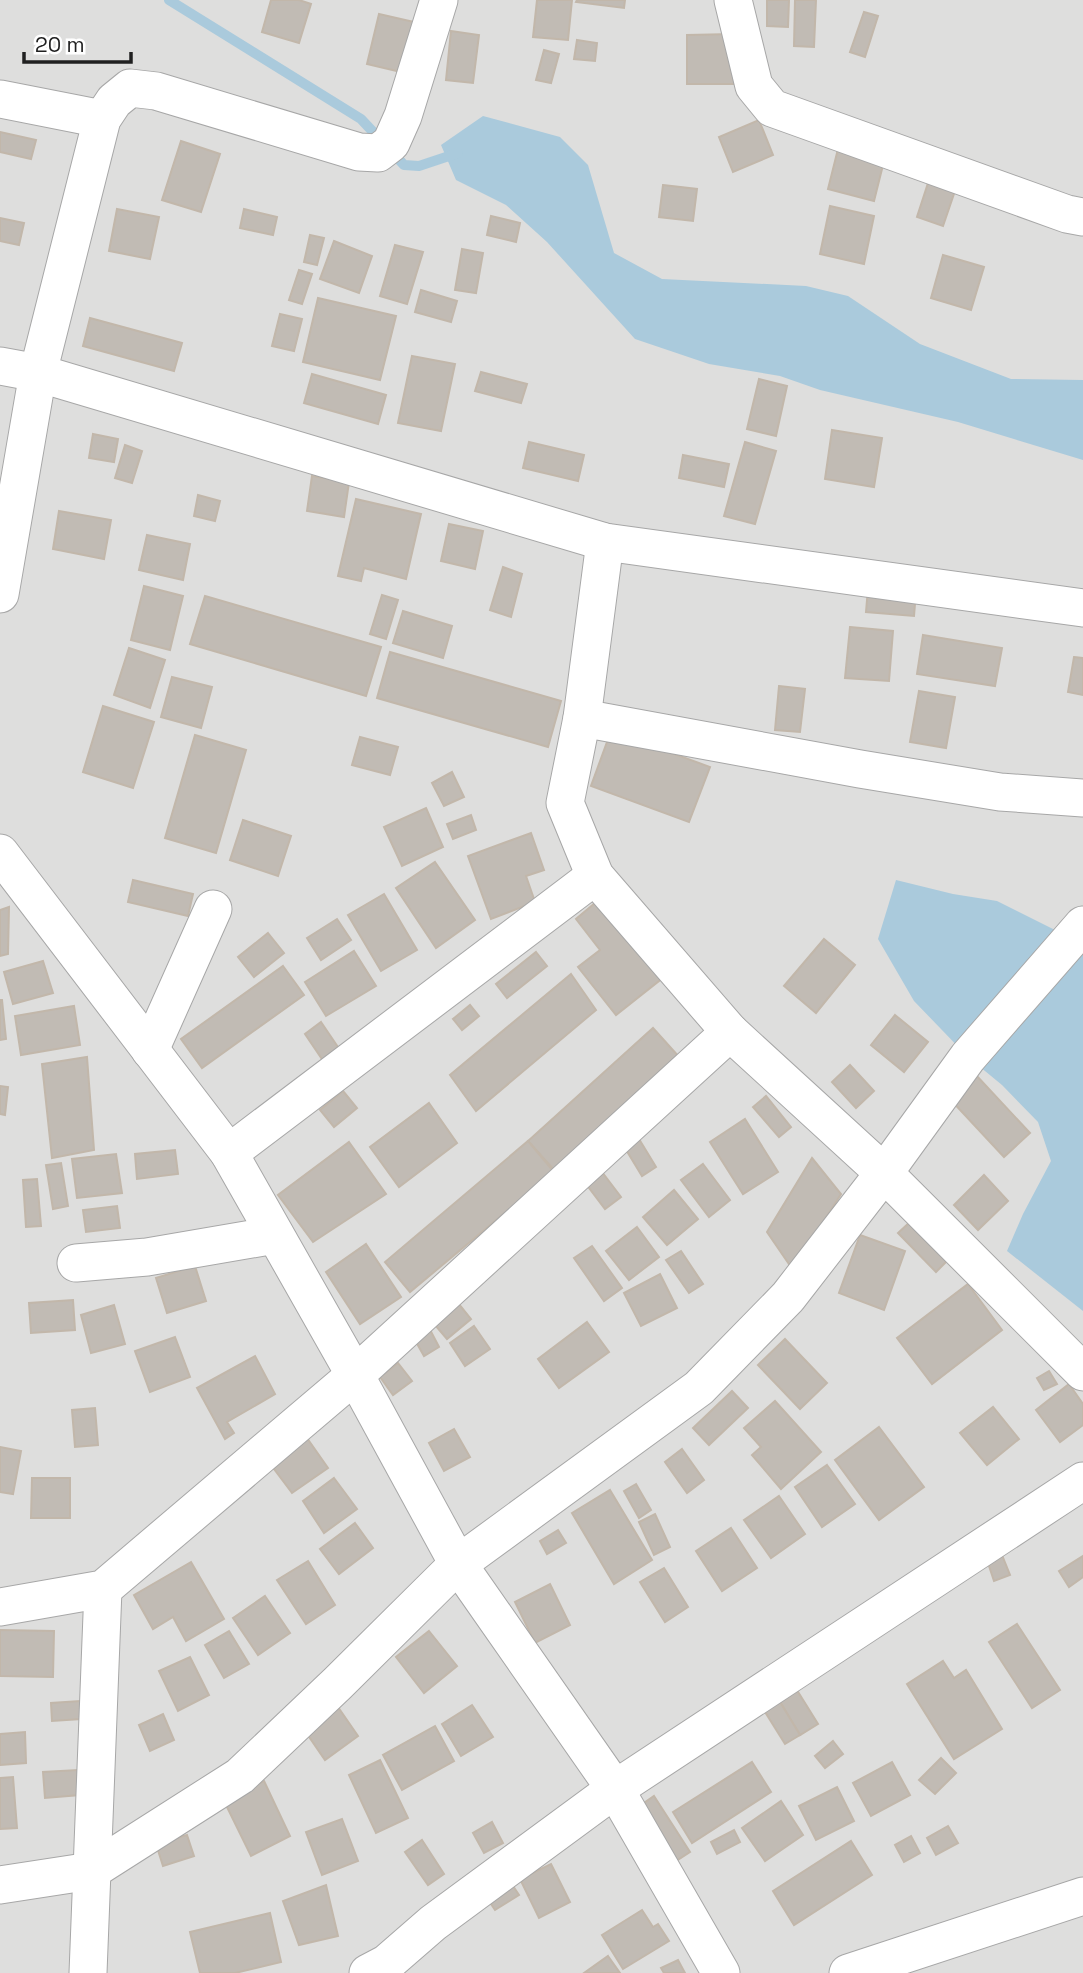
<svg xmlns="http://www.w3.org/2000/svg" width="1083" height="1973" viewBox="0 0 1083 1973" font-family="'Space Grotesk',sans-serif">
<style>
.residential{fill:#dededd}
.water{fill:#aacadc}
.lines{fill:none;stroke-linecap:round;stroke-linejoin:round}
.stream{stroke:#aacadc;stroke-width:10}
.building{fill:#c1bbb4;stroke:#c2b7aa;stroke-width:2}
.street-casing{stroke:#a7a7a7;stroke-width:39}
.street{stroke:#fff;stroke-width:37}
</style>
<rect width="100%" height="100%" fill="#f0efe8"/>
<rect class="residential" x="0" y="0" width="1083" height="1973"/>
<g class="water">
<path d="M483 116 560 137 588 165 614 253 662 279 806 286 848 296 920 344 1011 379 1083 380V460L958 422 820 390 780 376 709 364 635 339 547 242 506 205 456 180 441 145Z"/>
<path d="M896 880 953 894 997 901 1083 944V1311L1007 1251 1023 1214 1051 1161 1038 1122 1002 1085 968 1057 914 1001 878 939Z"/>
</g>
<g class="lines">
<path class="stream" d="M169 0 361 119 404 165 419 166 458 153"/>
</g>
<g class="building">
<path d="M271 0H299L311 4 299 43 262 32Z"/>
<path d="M537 0H572L568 40 533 37Z"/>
<path d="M577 0H625L624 8 576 2Z"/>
<path d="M767 0H789L788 27 767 26Z"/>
<path d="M795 0H816L814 47 794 46Z"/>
<path d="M864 12 878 16 865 57 850 52Z"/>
<path d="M379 14 414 22 401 72 367 64Z"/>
<path d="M451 31 479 35 473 83 446 80Z"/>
<path d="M733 34 734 84H687V35Z"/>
<path d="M577 40 597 43 595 61 574 59Z"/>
<path d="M544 50 559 54 551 83 536 80Z"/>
<path d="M759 120 773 155 733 172 719 137Z"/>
<path d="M0 132 36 140 31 159 0 152Z"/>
<path d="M181 141 220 154 201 212 162 200Z"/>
<path d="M838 149 884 161 874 201 828 189Z"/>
<path d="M929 180 956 188 943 226 917 217Z"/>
<path d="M663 185 697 189 693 221 659 217Z"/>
<path d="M830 206 874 216 864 264 820 254Z"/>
<path d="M117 209 159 217 150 259 109 251Z"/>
<path d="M244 209 277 217 273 235 240 228Z"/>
<path d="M491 216 520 223 516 242 487 235Z"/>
<path d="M0 218 24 223 19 245 0 241Z"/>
<path d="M310 235 324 238 317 265 304 262Z"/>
<path d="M334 241 372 256 359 293 320 279Z"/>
<path d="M395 245 423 252 407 304 380 296Z"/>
<path d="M462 249 483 253 476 293 455 290Z"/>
<path d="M943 255 984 267 971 310 931 298Z"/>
<path d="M299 270 312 274 302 304 289 300Z"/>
<path d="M421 290 457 301 451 322 415 312Z"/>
<path d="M318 298 396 316 380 380 303 362Z"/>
<path d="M280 314 302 319 294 351 272 346Z"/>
<path d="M90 318 182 343 174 371 83 346Z"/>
<path d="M412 356 455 364 441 431 398 423Z"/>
<path d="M481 372 527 384 521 403 475 391Z"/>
<path d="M312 374 386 395 378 424 304 403Z"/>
<path d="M759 379 787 386 776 436 747 429Z"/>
<path d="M832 430 882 438 874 487 825 479Z"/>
<path d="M93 434 118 439 114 462 89 458Z"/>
<path d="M529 442 584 455 578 481 523 468Z"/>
<path d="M745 442 776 451 755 524 724 516Z"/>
<path d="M125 445 142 451 132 483 115 478Z"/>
<path d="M683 455 729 464 724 487 679 478Z"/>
<path d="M312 476 349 482 344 517 307 511Z"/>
<path d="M198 495 220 501 215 521 194 516Z"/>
<path d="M356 499 421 514 406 579 364 568 361 581 338 576Z"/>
<path d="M59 511 111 520 104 559 53 549Z"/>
<path d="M449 524 483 531 475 569 441 561Z"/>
<path d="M147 535 190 544 183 580 139 570Z"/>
<path d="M503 567 522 574 511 617 490 610Z"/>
<path d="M144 586 183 596 170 650 131 640Z"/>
<path d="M868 588 916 592 914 616 866 612Z"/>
<path d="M382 595 398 600 386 639 370 634Z"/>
<path d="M205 596 381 647 366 696 190 644Z"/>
<path d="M403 611 452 626 443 658 393 643Z"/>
<path d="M850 627 893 631 889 681 845 678Z"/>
<path d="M923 635 1002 648 995 686 917 674Z"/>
<path d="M129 648 165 660 150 708 114 695Z"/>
<path d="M390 652 561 701 548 747 377 698Z"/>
<path d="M1074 657 1083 658V695L1068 692Z"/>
<path d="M172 677 212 687 201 728 161 717Z"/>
<path d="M779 686 805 689 800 732 775 730Z"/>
<path d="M919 691 955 697 946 748 910 742Z"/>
<path d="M103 706 154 722 133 788 83 772Z"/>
<path d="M611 731 710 767 689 822 591 786Z"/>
<path d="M195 735 246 750 216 853 165 838Z"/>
<path d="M360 737 398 747 390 775 352 765Z"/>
<path d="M452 772 464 797 444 806 432 783Z"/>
<path d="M426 808 443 847 402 866 384 827Z"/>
<path d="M471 815 476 830 453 839 447 824Z"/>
<path d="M243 820 291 836 278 876 230 860Z"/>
<path d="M531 833 544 870 526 876 535 902 491 919 468 856Z"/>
<path d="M435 862 475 920 436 948 396 888Z"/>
<path d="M133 880 193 894 188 916 128 902Z"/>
<path d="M384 894 417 950 381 971 348 915Z"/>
<path d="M601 898 664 977 616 1015 578 967 600 950 576 919Z"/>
<path d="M9 907 8 954 0 956V910Z"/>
<path d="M337 919 351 940 321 960 307 938Z"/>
<path d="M268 933 284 953 254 977 238 957Z"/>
<path d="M824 939 855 965 816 1013 784 986Z"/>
<path d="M354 951 376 986 326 1016 305 982Z"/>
<path d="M536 952 547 966 507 998 496 984Z"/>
<path d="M43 961 53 993 13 1004 4 972Z"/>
<path d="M283 966 304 995 202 1068 181 1039Z"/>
<path d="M571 974 596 1010 476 1111 450 1075Z"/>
<path d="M0 1000H2L6 1039 0 1040Z"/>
<path d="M470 1005 479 1016 462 1030 453 1019Z"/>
<path d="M74 1006 80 1045 21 1055 15 1016Z"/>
<path d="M895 1015 928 1042 904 1072 871 1045Z"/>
<path d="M321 1022 342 1053 326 1065 305 1034Z"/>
<path d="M653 1028 680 1058 555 1171 528 1141Z"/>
<path d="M87 1057 94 1150 52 1158 42 1064Z"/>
<path d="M850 1065 874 1091 856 1108 832 1082Z"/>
<path d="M975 1074 1030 1133 1004 1157 949 1098Z"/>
<path d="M0 1086 8 1087 5 1115 0 1114Z"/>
<path d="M343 1091 357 1108 334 1127 320 1110Z"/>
<path d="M766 1096 791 1127 779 1137 753 1107Z"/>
<path d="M429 1103 457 1143 399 1187 370 1147Z"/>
<path d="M745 1119 778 1172 743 1194 710 1142Z"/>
<path d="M639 1139 656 1167 642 1176 625 1148Z"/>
<path d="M528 1141 554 1172 410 1292 385 1262Z"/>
<path d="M349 1142 386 1194 313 1242 278 1195Z"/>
<path d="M175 1150 178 1174 137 1179 135 1154Z"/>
<path d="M116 1154 122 1193 77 1198 72 1159Z"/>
<path d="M812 1158 841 1194 793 1270 767 1232Z"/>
<path d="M61 1163 68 1206 53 1209 46 1165Z"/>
<path d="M703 1164 730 1200 709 1217 681 1180Z"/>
<path d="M599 1168 621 1197 605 1209 583 1180Z"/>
<path d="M984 1175 1008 1201 978 1230 954 1205Z"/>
<path d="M37 1179 41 1226 26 1227 23 1180Z"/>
<path d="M674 1190 698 1219 667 1245 643 1217Z"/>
<path d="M117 1206 120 1228 86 1232 83 1210Z"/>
<path d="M910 1222 947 1261 936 1272 898 1233Z"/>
<path d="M637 1227 659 1257 629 1280 606 1251Z"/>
<path d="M860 1235 905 1251 884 1310 839 1293Z"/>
<path d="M366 1244 401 1297 360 1324 326 1272Z"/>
<path d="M592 1246 622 1288 604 1301 574 1258Z"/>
<path d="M681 1251 703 1284 689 1293 666 1260Z"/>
<path d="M195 1266 206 1301 167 1313 156 1278Z"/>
<path d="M660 1274 677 1308 641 1326 624 1293Z"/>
<path d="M968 1284 1002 1330 932 1384 897 1338Z"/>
<path d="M454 1298 471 1319 447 1339 430 1319Z"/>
<path d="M73 1300 75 1330 31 1333 29 1303Z"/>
<path d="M114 1305 125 1344 91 1353 81 1315Z"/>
<path d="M587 1322 609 1352 559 1388 538 1359Z"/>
<path d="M427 1324 439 1347 424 1356 411 1333Z"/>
<path d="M474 1326 490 1349 465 1366 450 1343Z"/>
<path d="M175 1337 190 1377 150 1392 135 1351Z"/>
<path d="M785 1339 827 1383 800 1409 758 1365Z"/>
<path d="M255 1356 275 1394 227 1422 234 1433 225 1439 197 1388Z"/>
<path d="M398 1363 412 1381 393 1395 380 1377Z"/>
<path d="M1049 1371 1057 1384 1044 1390 1037 1378Z"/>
<path d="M1069 1384 1083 1404V1425L1060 1442 1036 1410Z"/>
<path d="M732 1391 748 1408 709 1445 693 1428Z"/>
<path d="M775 1401 821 1452 781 1489 752 1455 761 1447 744 1428Z"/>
<path d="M993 1407 1019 1439 987 1465 960 1433Z"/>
<path d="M95 1408 98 1445 75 1447 72 1410Z"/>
<path d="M879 1427 924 1487 879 1520 835 1460Z"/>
<path d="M454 1429 470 1457 444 1471 429 1443Z"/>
<path d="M307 1438 328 1468 292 1493 271 1465Z"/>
<path d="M0 1447 21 1451 13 1494 0 1492Z"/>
<path d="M682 1449 704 1480 687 1493 665 1462Z"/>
<path d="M827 1465 855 1504 822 1527 795 1487Z"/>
<path d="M32 1478H70V1518H31Z"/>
<path d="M334 1478 357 1509 324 1533 303 1501Z"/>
<path d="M636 1484 651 1510 639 1518 624 1491Z"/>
<path d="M610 1490 652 1560 614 1584 572 1513Z"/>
<path d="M779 1496 805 1534 771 1558 744 1520Z"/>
<path d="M655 1514 670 1547 654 1555 639 1522Z"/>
<path d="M355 1523 373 1548 339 1574 320 1549Z"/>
<path d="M731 1528 757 1568 722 1591 696 1551Z"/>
<path d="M558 1530 566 1543 547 1554 540 1541Z"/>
<path d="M1002 1555 1010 1575 994 1581 987 1560Z"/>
<path d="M1083 1556V1577L1069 1587 1059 1571Z"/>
<path d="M308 1561 335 1605 306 1624 277 1580Z"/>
<path d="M191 1562 224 1619 186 1641 173 1617 153 1629 134 1595Z"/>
<path d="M664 1568 688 1607 665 1622 640 1582Z"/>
<path d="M550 1584 570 1625 535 1643 515 1602Z"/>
<path d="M265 1596 290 1633 258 1655 233 1618Z"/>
<path d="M1017 1624 1060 1690 1032 1708 989 1642Z"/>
<path d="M0 1630 54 1631 53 1677 0 1676Z"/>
<path d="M229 1631 249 1664 224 1678 205 1645Z"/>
<path d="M429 1631 457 1666 424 1693 396 1657Z"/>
<path d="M190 1657 209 1695 178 1711 159 1671Z"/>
<path d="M943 1661 954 1678 966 1670 1002 1729 954 1759 907 1684Z"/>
<path d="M795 1687 818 1724 800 1735 777 1697Z"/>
<path d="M777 1697 800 1735 785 1744 762 1707Z"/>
<path d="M80 1701 81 1719 52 1721 51 1703Z"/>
<path d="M472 1705 493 1737 461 1756 442 1724Z"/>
<path d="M338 1707 358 1736 325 1760 305 1731Z"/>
<path d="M163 1714 174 1740 150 1751 139 1725Z"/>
<path d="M435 1726 454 1761 402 1790 383 1755Z"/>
<path d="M25 1732 26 1763 0 1765V1734Z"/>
<path d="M833 1741 843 1754 825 1768 815 1756Z"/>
<path d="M941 1758 956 1773 935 1794 919 1780Z"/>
<path d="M380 1760 408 1818 376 1833 349 1775Z"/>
<path d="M752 1762 771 1792 692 1843 673 1812Z"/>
<path d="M892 1762 910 1795 871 1816 853 1783Z"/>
<path d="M78 1770 80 1795 45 1798 43 1772Z"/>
<path d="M13 1777 17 1828 0 1829V1778Z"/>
<path d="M264 1781 290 1836 251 1856 224 1801Z"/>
<path d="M837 1787 854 1821 816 1840 799 1806Z"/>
<path d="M654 1796 690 1852 676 1861 641 1805Z"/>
<path d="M781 1801 803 1835 765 1861 742 1828Z"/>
<path d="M342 1819 358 1861 322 1875 306 1832Z"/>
<path d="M492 1822 503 1843 484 1853 473 1833Z"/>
<path d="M948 1826 958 1843 936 1855 927 1838Z"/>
<path d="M734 1830 740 1842 717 1854 711 1842Z"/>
<path d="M187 1835 194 1856 163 1866 156 1844Z"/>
<path d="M911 1836 920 1853 904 1862 895 1845Z"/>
<path d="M422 1840 444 1874 428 1885 405 1852Z"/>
<path d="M851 1841 872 1875 794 1925 773 1891Z"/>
<path d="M551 1864 570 1902 539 1918 520 1879Z"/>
<path d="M509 1880 519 1895 495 1910 485 1895Z"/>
<path d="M326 1885 338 1936 299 1945 283 1901Z"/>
<path d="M642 1910 653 1927 658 1924 669 1941 623 1969 602 1935Z"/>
<path d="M270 1913 281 1962 235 1973H200L190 1932Z"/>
<path d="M608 1956 620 1973H584Z"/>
<path d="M678 1960 685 1973H664L661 1968Z"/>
</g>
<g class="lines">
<g class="street-casing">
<g id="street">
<path d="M733 0 754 86 772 108 1067 214 1083 217"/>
<path d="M0 99 102 119"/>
<path d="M0 366 38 373 605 542 1083 608"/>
<path d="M605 542 582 718 565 803 595 876 730 1032 884 1173 1083 1372"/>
<path d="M0 594 38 373 102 119 114 101 130 88 156 91 359 152 378 153 391 143 403 116 439 0"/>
<path d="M582 718 860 769 1000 792 1083 798"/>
<path d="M0 853 229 1153 355 1375 458 1564 615 1789 721 1973"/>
<path d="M150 1050 213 909"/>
<path d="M229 1153 595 876"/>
<path d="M76 1263 147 1257 275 1235"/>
<path d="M0 1607 103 1589 355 1375 730 1032"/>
<path d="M0 1885 91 1871 240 1776 338 1683 458 1564 699 1388 788 1297 884 1173 968 1057 1083 925"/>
<path d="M88 1973 103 1589"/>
<path d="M368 1973 387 1963 433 1923 615 1789 1083 1481"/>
<path d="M848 1973 1083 1896"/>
</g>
</g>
<use href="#street" class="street"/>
</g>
<path d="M24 52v10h107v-10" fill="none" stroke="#202020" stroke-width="3.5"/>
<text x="35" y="52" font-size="21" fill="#202020" stroke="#ffffff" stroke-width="5" paint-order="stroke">20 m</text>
</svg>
